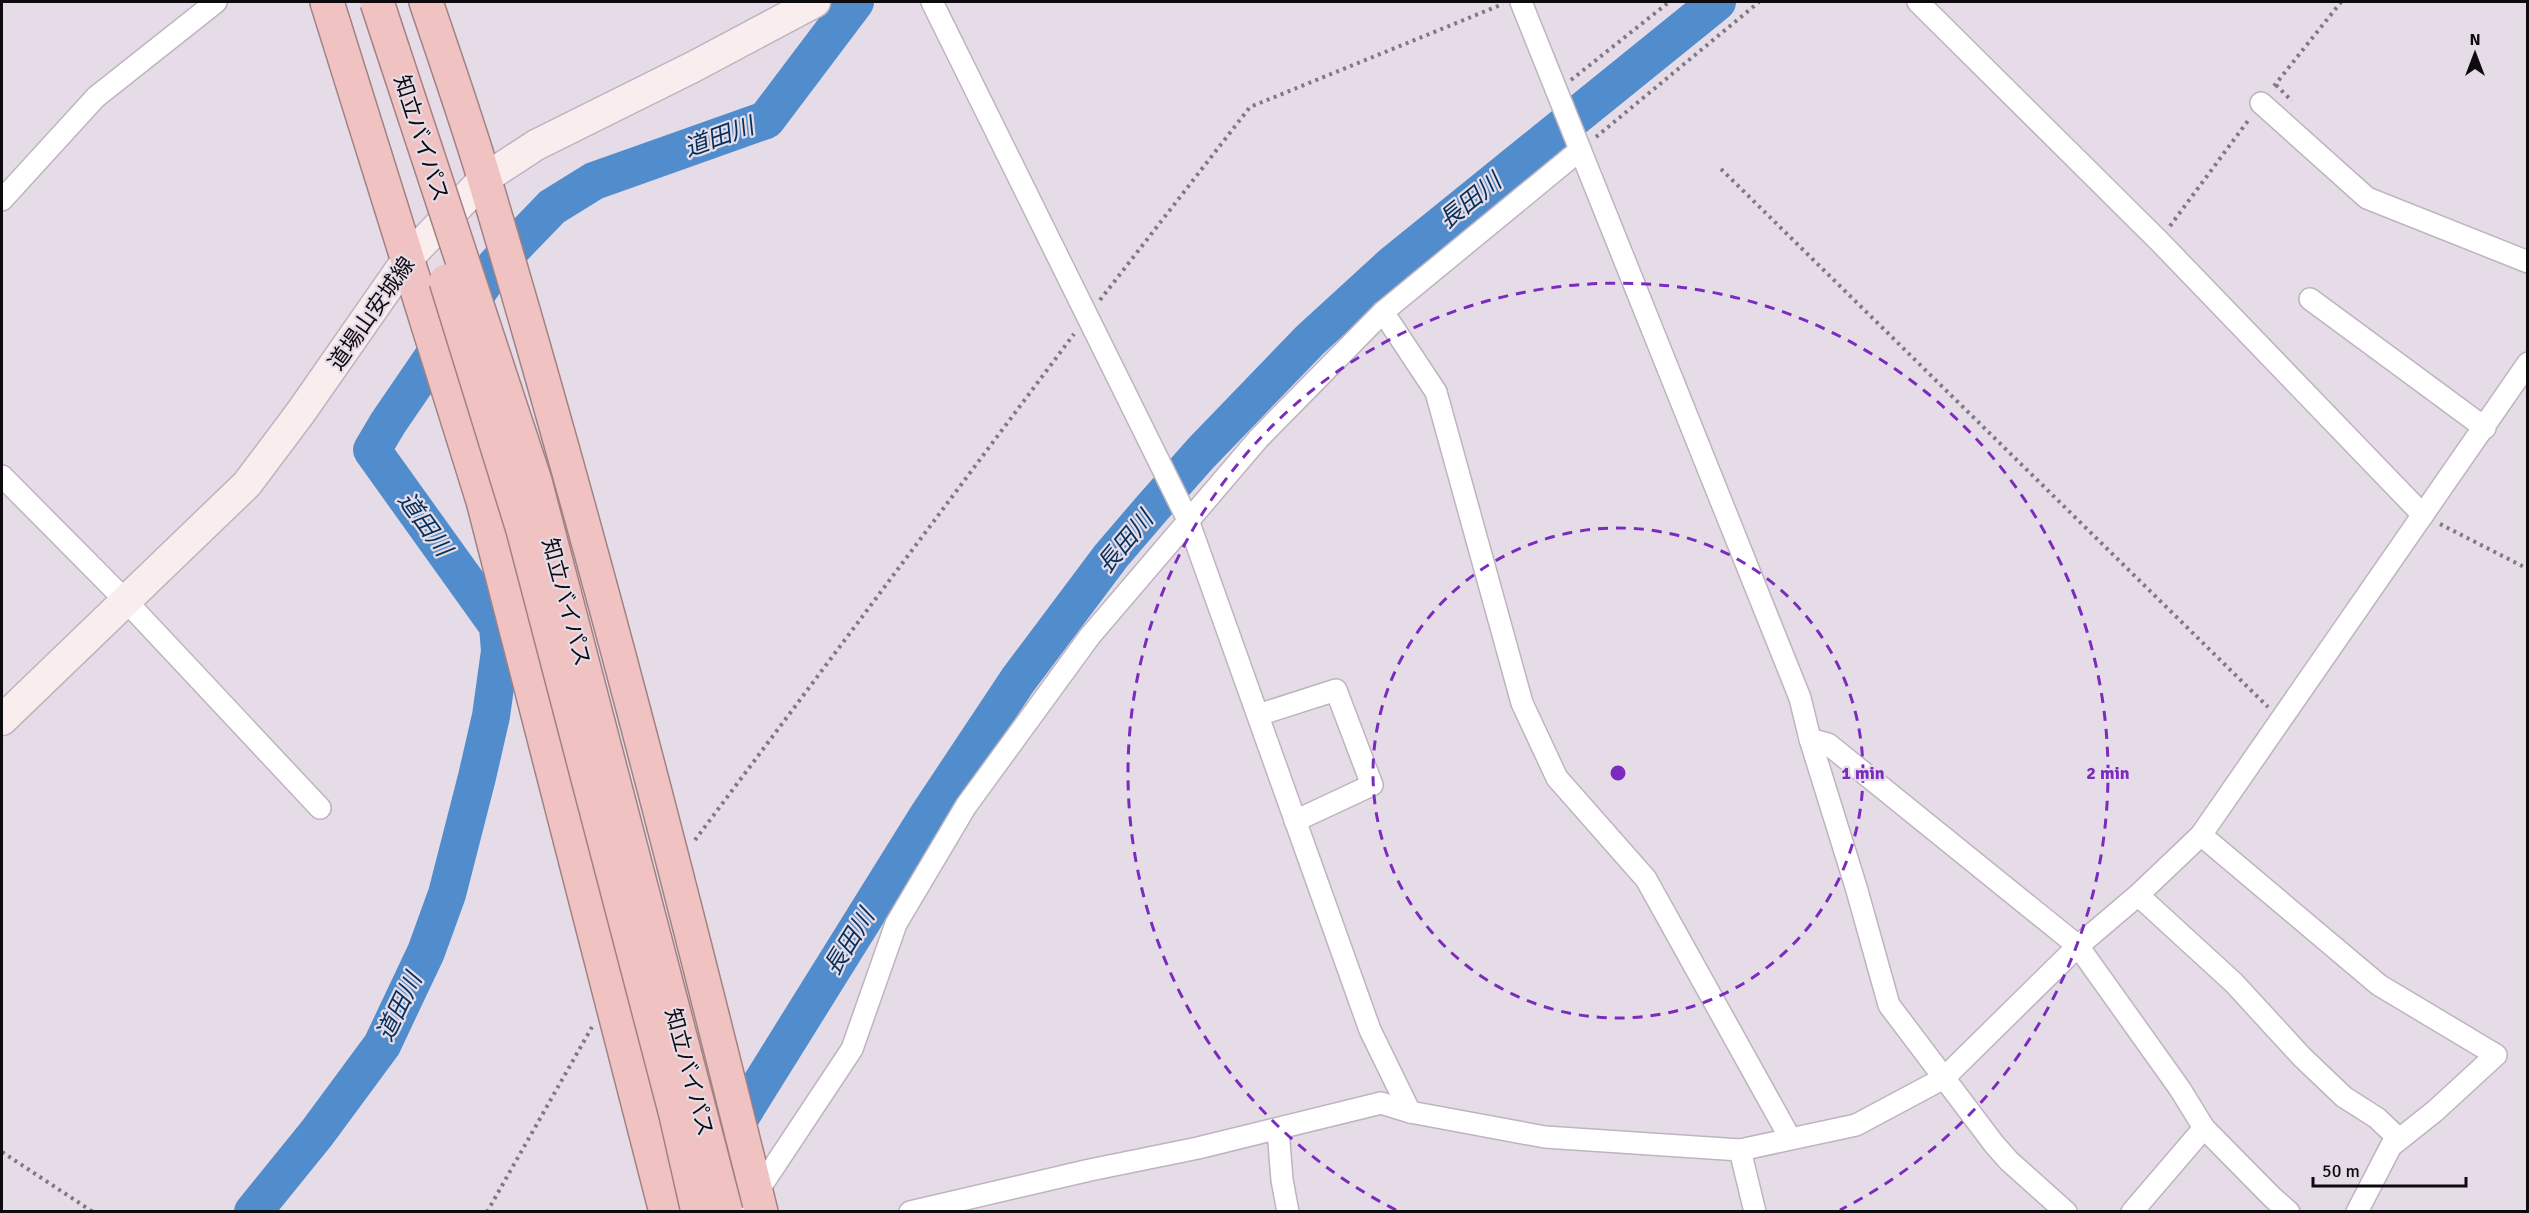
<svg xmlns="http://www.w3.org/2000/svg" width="2529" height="1213" viewBox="0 0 2529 1213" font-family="Signika,'Noto Sans JP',sans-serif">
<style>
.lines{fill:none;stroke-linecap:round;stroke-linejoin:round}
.river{stroke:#518ccd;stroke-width:38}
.street-casing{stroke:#beb4c0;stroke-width:24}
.secondary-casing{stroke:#beb4c0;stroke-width:33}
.highway-casing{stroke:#a18283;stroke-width:36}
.path{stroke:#807981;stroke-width:4;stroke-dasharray:3 4.5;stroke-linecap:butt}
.street{stroke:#fff;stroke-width:21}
.secondary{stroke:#faeded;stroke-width:30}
.highway{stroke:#f0c2c2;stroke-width:33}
.highway-bridge-casing{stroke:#a18283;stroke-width:36;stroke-linecap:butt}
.highway-bridge{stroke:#f0c2c2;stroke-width:33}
.ring{fill:none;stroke:#7b2cbf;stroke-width:3;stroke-dasharray:10 8}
.labels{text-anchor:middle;stroke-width:4.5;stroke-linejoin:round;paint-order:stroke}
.street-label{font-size:22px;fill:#0e0b0f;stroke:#e6dce8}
.water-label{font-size:24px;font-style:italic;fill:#032f59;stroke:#e6dce8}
.centre{fill:#7b2cbf;stroke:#e6dce8;stroke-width:3}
.ring-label{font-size:18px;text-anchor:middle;font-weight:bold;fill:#7b2cbf;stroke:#e6dce8;stroke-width:4.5;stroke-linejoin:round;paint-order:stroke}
</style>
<rect width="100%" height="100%" fill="#e6dce8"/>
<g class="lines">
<g class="river">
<path d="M698 1185 927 817 1018 680 1111 556 1153 507 1201 453 1310 340 1393 264 1717 2"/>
<path d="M253 1212 317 1133 382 1045 426 952 447 894 477 777 491 716 500 651 498 626 372 450 388 423 496 265 552 207 594 181 766 120 855 2"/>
</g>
<g class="street-casing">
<g id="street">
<path d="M932 2 1188 520 1370 1030 1410 1112"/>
<path d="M1521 2 1800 698 1810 739 1856 887 1889 1005 1994 1144 2009 1161 2066 1212"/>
<path d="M1918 2 2159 241 2423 515"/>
<path d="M2261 103 2367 198 2528 262"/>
<path d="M2 200 96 97 216 2"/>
<path d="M2310 299 2485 428"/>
<path d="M1383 312 1436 392 1522 703 1557 778 1646 879 1790 1138"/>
<path d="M2 476 126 601 320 808"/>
<path d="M1258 715 1336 690 1372 785 1295 821"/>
<path d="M1810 739 1828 744 2078 946 2180 1089 2204 1128 2272 1197 2289 1212"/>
<path d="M2201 835 2379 985 2496 1055 2435 1111 2391 1146 2357 1212"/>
<path d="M2138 895 2234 983 2302 1057 2344 1097 2377 1118 2399 1139"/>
<path d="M1278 1130 1282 1180 1288 1212"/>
<path d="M1740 1150 1755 1212"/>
<path d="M744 1212 852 1049 896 924 966 806 1090 636 1259 438 1383 312 1580 150"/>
<path d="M910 1212 1090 1170 1198 1148 1381 1103 1410 1112 1545 1137 1740 1150 1856 1125 1944 1078 2078 946 2138 895 2201 835 2528 363"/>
<path d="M2132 1212 2204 1128"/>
</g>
</g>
<g class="secondary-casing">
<path id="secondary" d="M2 720 247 484 301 412 409 257 484 179 536 145 693 67 815 2"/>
</g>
<g class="highway-casing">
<g id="highway">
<path d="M327 2 483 501 666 1212"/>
<path d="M426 2C446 61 467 121 485 181 587 522 676 866 761 1212"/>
</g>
</g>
<g class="path">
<path d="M1571 80 1669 2"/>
<path d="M2276 85 2292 101"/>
<path d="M2274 86 2341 2"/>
<path d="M1596 137 1759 2"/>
<path d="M1721 169 2268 707"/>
<path d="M2170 226 2250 118"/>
<path d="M1100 300 1250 107 1503 4"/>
<path d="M2440 524 2528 569"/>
<path d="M695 840 1074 334"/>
<path d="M2 1152 93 1212"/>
<path d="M487 1212 592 1027"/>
</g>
<use href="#street" class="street"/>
<use href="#secondary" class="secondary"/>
<use href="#highway" class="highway"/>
<g class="highway-bridge-casing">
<g id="highway-bridge">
<path d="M377 2 535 481 726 1212"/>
<path d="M446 281 523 530 676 1115 698 1212"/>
</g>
</g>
<use href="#highway-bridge" class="highway-bridge"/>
</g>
<g class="ring">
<circle cx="1618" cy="773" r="245"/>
<path d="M1396 1210A490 490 0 1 1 1840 1210"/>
</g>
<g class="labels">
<g class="street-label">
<text transform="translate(422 138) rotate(72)" y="8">知立バイパス</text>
<text transform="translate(371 313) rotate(-55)" y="8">道場山安城線</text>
<text transform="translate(567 602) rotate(75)" y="8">知立バイパス</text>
<text transform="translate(690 1072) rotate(75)" y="8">知立バイパス</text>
</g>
<g class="water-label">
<text transform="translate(719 137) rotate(-20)" y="8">道田川</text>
<text transform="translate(1470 201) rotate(-39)" y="8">長田川</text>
<text transform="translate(425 524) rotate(54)" y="8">道田川</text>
<text transform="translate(1125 542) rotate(-50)" y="8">長田川</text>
<text transform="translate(849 942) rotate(-58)" y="8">長田川</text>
<text transform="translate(399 1007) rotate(-64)" y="8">道田川</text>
</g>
</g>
<circle cx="1618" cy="773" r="9" class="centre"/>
<g class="ring-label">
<text x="1863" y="779">1 min</text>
<text x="2108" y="779">2 min</text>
</g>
<rect width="2529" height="1213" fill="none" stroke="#0e0b0f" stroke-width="6"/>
<g transform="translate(2475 54)" stroke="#e6dce8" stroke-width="4.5" paint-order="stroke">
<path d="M0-4.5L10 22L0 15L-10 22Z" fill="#0e0b0f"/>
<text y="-9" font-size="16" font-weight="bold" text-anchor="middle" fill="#0e0b0f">N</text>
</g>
<path d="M2313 1177v9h153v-9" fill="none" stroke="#0e0b0f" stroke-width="3"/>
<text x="2322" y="1177" font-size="18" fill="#0e0b0f" stroke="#e6dce8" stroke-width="4.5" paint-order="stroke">50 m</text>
</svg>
